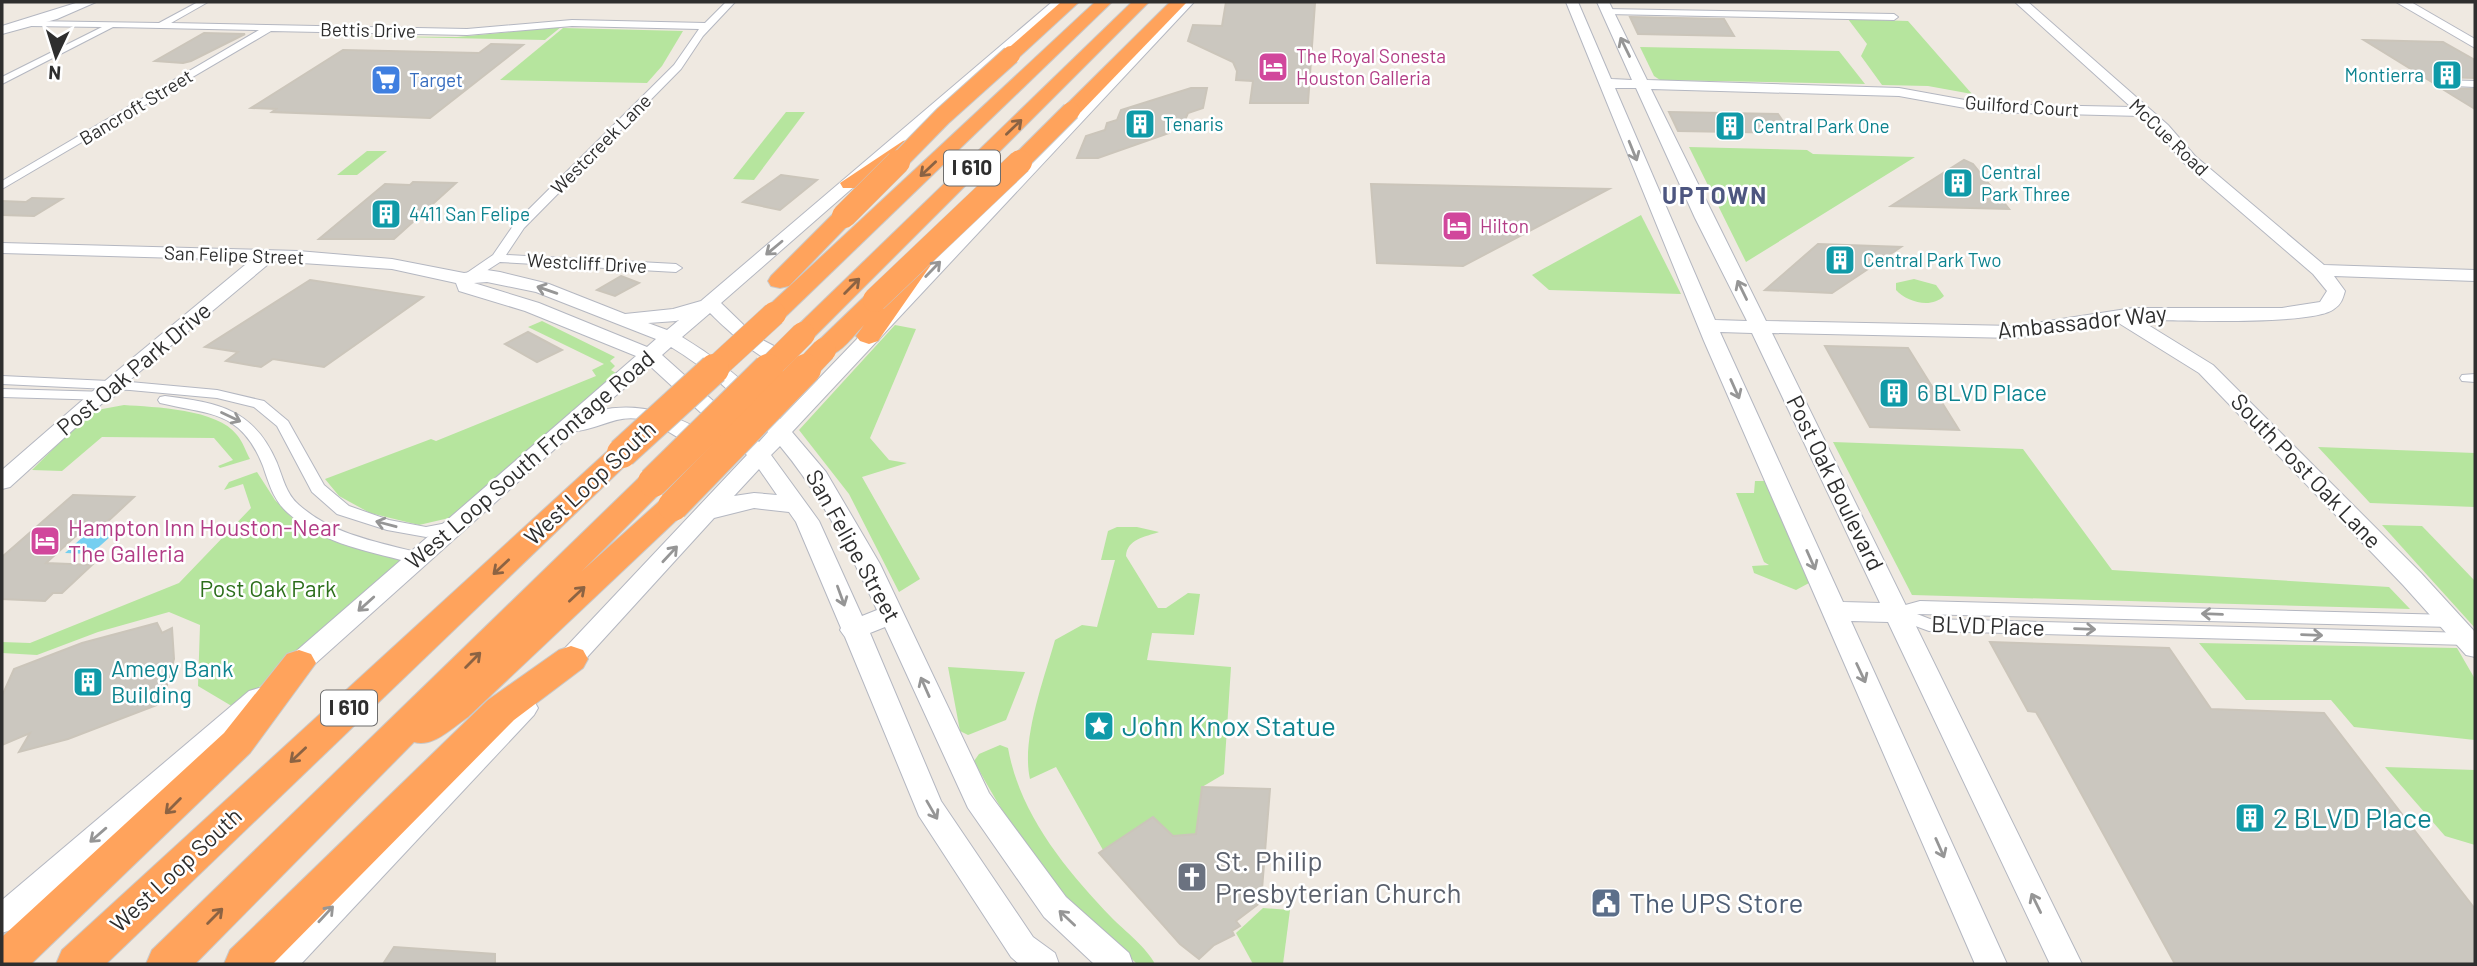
<svg xmlns="http://www.w3.org/2000/svg" width="2477" height="966" viewBox="0 0 2477 966" font-family="Barlow,sans-serif">
<style>
.green{fill:#b6e59e}
.water{fill:#75cff0}
.building{fill:#cbc7bf;stroke:#cbc5ba;stroke-width:2}
.lines{fill:none;stroke-linecap:round;stroke-linejoin:round}
.street-casing{stroke:#b4b7c1;stroke-width:2}
.secondary-casing{stroke:#b4b7c1;stroke-width:2}
.highway-casing{stroke:#c9c9c9;stroke-width:2}
.street{fill:#fff;fill-rule:evenodd}
.secondary{fill:#fff;fill-rule:evenodd}
.highway{fill:#ffa35c;fill-rule:evenodd}
.highway-bridge-far2-casing{stroke:#c9c9c9;stroke-width:20;stroke-linecap:butt}
.highway-bridge-far1-casing{stroke:#c9c9c9;stroke-width:25;stroke-linecap:butt}
.highway-bridge-casing{stroke:#c9c9c9;stroke-width:32;stroke-linecap:butt}
.highway-bridge-far2{stroke:#ffa35c;stroke-width:18}
.highway-bridge-far1{stroke:#ffa35c;stroke-width:24}
.highway-bridge{stroke:#ffa35c;stroke-width:30}
.oneway{stroke:#969696}
.oneway2{stroke:#8c6343}
.labels{text-anchor:middle;stroke-width:5;stroke-linejoin:round;paint-order:stroke}
.far-street-label{font-size:19px;fill:#2e2e2e;stroke:#fff}
.far-hotel-label{font-size:19px;fill:#b23c85;stroke:#fff;text-anchor:start}
.far-culture-label{font-size:19px;fill:#0d838f;stroke:#fff;text-anchor:start}
.far-shop-label{font-size:19px;fill:#366cbe;stroke:#fff;text-anchor:start}
.shield{fill:#fff;stroke:#6d6d6d;stroke-width:2}
.shield-label{font-size:21px;font-weight:bold;fill:#2e2e2e}
.street-label{font-size:23px;fill:#2e2e2e;stroke:#fff}
.culture-label{font-size:23px;fill:#0d838f;stroke:#fff;text-anchor:start}
.hotel-label{font-size:23px;fill:#b23c85;stroke:#fff;text-anchor:start}
.park-label{font-size:23px;fill:#2c6e1b;stroke:#fff}
.far-district-label{font-size:24px;font-weight:bold;letter-spacing:2px;fill:#4d5680;stroke:#fff}
.near-culture-label{font-size:28px;fill:#0d838f;stroke:#fff;text-anchor:start}
.near-worship-label{font-size:28px;fill:#5b616d;stroke:#fff;text-anchor:start}
.near-service-label{font-size:28px;fill:#4e5e75;stroke:#fff;text-anchor:start}
</style>
<rect width="100%" height="100%" fill="#efe9e1"/>
<g class="green">
<path d="M1848 19 1908 21 1972 94 1928 86 1882 85 1861 56 1867 44Z"/>
<path d="M561 27 545 40 350 36 457 37Z"/>
<path d="M563 28 683 31 662 66 647 83 500 80Z"/>
<path d="M1640 47 1839 51 1865 84 1660 80 1654 76Z"/>
<path d="M786 112H805L754 180 733 179Z"/>
<path d="M1689 147 1807 150 1813 154 1915 157 1746 262Z"/>
<path d="M367 151H387L357 175H337Z"/>
<path d="M1641 215 1681 294 1549 290 1532 275Z"/>
<path d="M1914 279 1936 285 1944 296C1931 309 1907 302 1896 290V283Z"/>
<path d="M542 321 615 357 610 361 615 366 611 370 616 373 449 518 419 525 370 513 339 496 325 479 431 439 436 441 596 376 592 370 604 364 528 327Z"/>
<path d="M895 325 916 329 870 438 889 460 907 463 862 477 920 579 899 592 849 494 799 430Z"/>
<path d="M124 405C154 407 218 409 237 435 243 442 246 452 250 459L220 468 218 466 233 460 214 438 102 437 62 471 32 470 83 419 97 410Z"/>
<path d="M1833 442 2023 449 2112 570 2389 587 2410 609 1912 595Z"/>
<path d="M2318 447 2475 453V507L2370 503Z"/>
<path d="M257 472 275 500 304 530 406 560 235 708 198 686 200 625 169 612 98 632 37 655 2 653V642L30 643 179 583 251 508 243 484 224 490 229 482Z"/>
<path d="M1755 481H1766L1809 583 1796 590 1754 573 1752 566 1769 565 1764 562 1736 493H1754Z"/>
<path d="M2382 525 2422 526 2475 581V628Z"/>
<path d="M1117 527H1137L1159 532C1145 537 1127 539 1126 556L1158 608H1166L1188 593 1200 594 1194 635 1152 633 1147 660 1231 667 1224 774 1202 787 1196 834 1173 836 1153 817 1103 850 1056 767 1030 779C1021 740 1044 679 1055 640L1082 625 1097 627 1115 560H1101L1108 531Z"/>
<path d="M2199 643 2457 648 2475 679V740L2354 727 2331 700H2246Z"/>
<path d="M948 667 1025 672 1006 720 968 735 960 731Z"/>
<path d="M1000 745 1008 748C1020 815 1066 870 1111 917 1125 931 1147 948 1155 964L1136 963C1107 935 1073 907 1048 875 1019 839 996 802 974 761L979 754Z"/>
<path d="M2385 767 2475 770V845L2445 836Z"/>
<path d="M1263 908 1290 910 1283 964H1253L1236 933Z"/>
</g>
<path class="water" d="M95 526 121 527 91 554 65 553Z"/>
<g class="building">
<path d="M1226 2 1315 3 1308 103H1250L1253 81 1236 80 1237 71 1233 62 1188 41 1193 25 1222 26Z"/>
<path d="M1630 17 1724 19 1734 36 1638 34Z"/>
<path d="M204 33 245 34 191 61 183 63 155 61Z"/>
<path d="M2364 40 2443 42 2475 60V78L2439 77 2432 82Z"/>
<path d="M491 44 523 45 430 118 272 112 276 109 251 108 343 50 479 53Z"/>
<path d="M1191 88H1207L1203 108 1188 113 1185 120 1170 126 1169 133 1098 158H1077L1086 136 1105 130 1107 123 1117 120 1121 110Z"/>
<path d="M2441 88 2475 89V109L2452 95Z"/>
<path d="M1669 112 1778 114 1791 133 1678 131Z"/>
<path d="M1964 160 1973 164 2009 209 1891 206Z"/>
<path d="M781 175 817 180 780 210 743 202Z"/>
<path d="M413 182 456 183 394 239H319L385 184 410 185Z"/>
<path d="M1371 184 1609 189 1463 266 1377 263Z"/>
<path d="M32 198 62 199 34 216 2 215V201L26 202Z"/>
<path d="M1818 244 1901 247 1832 293 1765 290Z"/>
<path d="M621 276 639 283 615 296 597 290Z"/>
<path d="M310 280 423 297 324 367 273 359 261 367 226 361 238 352 205 347Z"/>
<path d="M528 332 562 350 537 362 505 344Z"/>
<path d="M1825 346 1908 348 1959 430 1870 427Z"/>
<path d="M73 495 134 497 105 524H89L46 563 92 565 62 593H53L45 601 2 599V557Z"/>
<path d="M157 623 162 633 172 628 174 659 162 703 68 739 19 752 30 733 2 745V696L14 669 82 643Z"/>
<path d="M1990 642 2169 648 2211 709 2324 713 2475 909V964H2175L2043 724 2036 712 2028 711Z"/>
<path d="M1202 787 1270 789 1261 902 1236 921 1240 926 1232 931 1234 935 1214 945 1199 959 1180 944 1099 853 1153 817 1173 836 1196 834Z"/>
<path d="M394 947 495 954V964H383Z"/>
</g>
<g class="lines">
<g class="street-casing">
<g id="street">
<path d="M198 2H208L171 23 467 29 572 20 705 23 726 2H735L703 36 681 69 524 228 506 255 676 264 682 268 676 272 500 262 469 282 464 283 458 279 493 255 515 223 674 65 699 29 572 26 467 35 271 31 2 189V181L259 30 113 27 2 84V77L102 27 30 26 27 25V21L159 23Z"/>
<path d="M1604 9 1894 14 1898 17 1894 20 1607 14 1604 13Z"/>
<path d="M2439 80 2475 81V87L2435 85 2434 83Z"/>
<path d="M2475 374V382L2462 381 2460 378 2462 375Z"/>
<path d="M2 376 130 382 217 390 264 401 288 421 324 485 349 506 389 520 426 527 452 522 460 527 458 531 426 537 387 530 337 514 312 492 277 426 254 407 217 398 130 390 2 384Z"/>
<path d="M2 389 108 392 115 396 108 400 2 397Z"/>
<path d="M165 396C219 403 254 409 277 463 283 478 286 494 299 505 334 536 380 542 423 554L425 558 423 562 417 564C373 552 323 545 288 513 273 500 269 483 263 466 241 410 210 415 160 403L158 400 160 397Z"/>
<path d="M1920 601 2451 615 2457 617 2460 621 2457 625 2451 627 1917 614 1930 619 2469 633 2475 634V644L2469 645 1929 631 1891 617 1888 613 1891 609Z"/>
</g>
</g>
<g class="secondary-casing">
<g id="secondary">
<path d="M79 2H96L57 19 2 34V26Z"/>
<path d="M1052 2H1065L721 303 755 336 804 362 807 366 804 370C777 377 728 331 710 313L682 337C719 359 752 387 780 419L1181 2H1194L792 432 826 472 880 564 989 793 1066 897 1129 953 1133 964H1094L1044 917 968 808 885 627 870 633 941 801 1033 937 1055 953 1059 964H1019L1011 957 919 816 845 637 840 630 841 628 796 522 789 512 754 508 714 518 569 677 560 680 551 677 547 670 551 663 747 455 650 366 598 411C643 400 681 417 719 441L722 446 719 451C696 456 664 423 639 419 615 415 597 430 575 431L297 680 288 683 279 680 275 673 279 666 636 356 525 311 459 291 456 283 392 269 272 261 107 399 10 487 2 489V470L93 391 251 260 2 253V243L298 251 392 259 464 273 487 270 500 272 549 284 625 314 673 309 701 301ZM487 282 536 292 656 339 647 347 539 303 474 283ZM679 320 667 330 648 323 676 321ZM671 347C708 369 740 399 768 432L759 442 662 355ZM780 446C821 495 850 552 877 610L862 616 819 521 771 455ZM759 469 777 495 754 493 734 496Z"/>
<path d="M1566 2H1578L1611 79 1632 80 1597 2H1609L1647 80 1899 88 1987 104 2131 107 2015 2H2028L2168 125 2195 156 2324 265 2475 270V281L2334 276 2345 291C2343 298 2341 305 2334 309 2313 326 2174 320 2140 320L2213 365 2421 573 2475 632V657L2466 655 2403 585 2199 373 2117 322 2015 338 1772 333 2082 964H2050L1888 622 1851 621 2007 964H1975L1704 341ZM1615 88H1636L1695 218 1747 321 1715 320ZM1651 89 1899 96 1987 112 2141 116 2158 131 2183 162 2313 274 2327 291 2320 302 2282 308H2133L2015 326 1766 321ZM1720 332 1752 333 1880 603 1843 602Z"/>
<path d="M2396 2H2411L2475 39V48Z"/>
<path d="M259 688 269 691 273 698 269 705 13 929 2 933V900L249 691Z"/>
<path d="M524 698 534 701 538 708 534 715 301 964H264L268 953 514 701Z"/>
</g>
</g>
<g class="highway-casing">
<g id="highway">
<path d="M1061 2H1079L1017 59H1005L1002 55 1005 51Z"/>
<path d="M1095 2H1112L783 319 774 322 765 319 761 314 765 309Z"/>
<path d="M1132 2H1149L812 339 803 342 794 339 790 334 794 329Z"/>
<path d="M1170 2H1187L1078 115H1064L1061 111 1064 107Z"/>
<path d="M910 139 917 141 920 145 917 149 859 188H843L840 183 903 141Z"/>
<path d="M844 209 852 211 855 216 852 221 789 286 780 288 771 286 768 281 771 276 836 211Z"/>
<path d="M921 255 929 257 933 262 878 341 869 344 860 341 856 336 864 325C850 339 837 361 815 356L811 350 815 344 866 295 875 293 885 296 913 257Z"/>
<path d="M622 444 632 447 636 453 632 459 106 964H56L62 950 612 447Z"/>
<path d="M653 473 664 475 668 482 664 489 582 571 662 499 673 496 684 499 688 506 684 513 468 717C453 727 433 748 414 742L195 964H146L152 950 642 475Z"/>
<path d="M571 646 583 650 588 659 583 668 514 720 273 964H224L230 950 488 700 559 650Z"/>
<path d="M299 650 311 654 316 663 250 753 31 964H2V937L224 733 287 654Z"/>
</g>
</g>
<use href="#street" class="street"/>
<use href="#secondary" class="secondary"/>
<use href="#highway" class="highway"/>
<g class="highway-bridge-far2-casing">
<g id="highway-bridge-far2">
<path d="M896 164 943 116 1011 55"/>
<path d="M1018 164 1071 111"/>
</g>
</g>
<g class="highway-bridge-far1-casing">
<g id="highway-bridge-far1">
<path d="M844 216 898 162"/>
<path d="M875 300 1020 162"/>
<path d="M712 371 774 314"/>
<path d="M766 371 803 334"/>
<path d="M804 371 824 350"/>
</g>
</g>
<g class="highway-bridge-casing">
<g id="highway-bridge">
<path d="M622 453 714 369"/>
<path d="M653 482 768 369"/>
<path d="M673 506 806 369"/>
</g>
</g>
<use href="#highway-bridge-far2" class="highway-bridge-far2"/>
<use href="#highway-bridge-far1" class="highway-bridge-far1"/>
<use href="#highway-bridge" class="highway-bridge"/>
</g>
<defs><path id="oneway-shaft" d="M-6 0H5M1.5-3L5.5 0L1.5 3" fill="none" stroke-width="1.6" stroke-linecap="round" stroke-linejoin="round" transform="scale(1.75)"/></defs>
<g class="oneway">
<use href="#oneway-shaft" transform="translate(1625 47) rotate(-116)"/>
<use href="#oneway-shaft" transform="translate(1633 151) rotate(68)"/>
<use href="#oneway-shaft" transform="translate(774 248) rotate(140)"/>
<use href="#oneway-shaft" transform="translate(933 269) rotate(-46)"/>
<use href="#oneway-shaft" transform="translate(547 290) rotate(-161)"/>
<use href="#oneway-shaft" transform="translate(1742 290) rotate(-116)"/>
<use href="#oneway-shaft" transform="translate(1735 389) rotate(66)"/>
<use href="#oneway-shaft" transform="translate(231 417) rotate(25)"/>
<use href="#oneway-shaft" transform="translate(386 524) rotate(-165)"/>
<use href="#oneway-shaft" transform="translate(670 554) rotate(-47)"/>
<use href="#oneway-shaft" transform="translate(1811 560) rotate(66)"/>
<use href="#oneway-shaft" transform="translate(841 596) rotate(70)"/>
<use href="#oneway-shaft" transform="translate(366 604) rotate(138)"/>
<use href="#oneway-shaft" transform="translate(2212 614) rotate(-178)"/>
<use href="#oneway-shaft" transform="translate(2085 629) rotate(2)"/>
<use href="#oneway-shaft" transform="translate(2312 635) rotate(2)"/>
<use href="#oneway-shaft" transform="translate(1861 673) rotate(65)"/>
<use href="#oneway-shaft" transform="translate(925 687) rotate(-114)"/>
<use href="#oneway-shaft" transform="translate(932 810) rotate(60)"/>
<use href="#oneway-shaft" transform="translate(98 835) rotate(139)"/>
<use href="#oneway-shaft" transform="translate(1940 848) rotate(66)"/>
<use href="#oneway-shaft" transform="translate(2036 903) rotate(-116)"/>
<use href="#oneway-shaft" transform="translate(326 914) rotate(-47)"/>
<use href="#oneway-shaft" transform="translate(1067 918) rotate(-137)"/>
</g>
<g class="oneway2">
<use href="#oneway-shaft" transform="translate(1014 127) rotate(-44)"/>
<use href="#oneway-shaft" transform="translate(928 169) rotate(137)"/>
<use href="#oneway-shaft" transform="translate(852 286) rotate(-45)"/>
<use href="#oneway-shaft" transform="translate(501 567) rotate(137)"/>
<use href="#oneway-shaft" transform="translate(577 594) rotate(-43)"/>
<use href="#oneway-shaft" transform="translate(473 660) rotate(-45)"/>
<use href="#oneway-shaft" transform="translate(298 755) rotate(137)"/>
<use href="#oneway-shaft" transform="translate(173 806) rotate(135)"/>
<use href="#oneway-shaft" transform="translate(215 916) rotate(-45)"/>
</g>
<defs>
<g id="hotel-square" transform="scale(1.575)"><rect x="-9" y="-9" width="18" height="18" rx="4" fill="#d1479c" stroke="#fff"/><path d="M-6-4.5h1.5V1H6V5H4.5V3h-9V5H-6ZM-4 0a1.8 1.8 0 1 1 3.6 0ZM.5 0V-2.5h3Q6-2.5 6 0Z" fill="#fff"/></g>
<g id="building-square" transform="scale(1.575)"><rect x="-9" y="-9" width="18" height="18" rx="4" fill="#0f9aa8" stroke="#fff"/><path d="M-4-6H4V6H1V3H-1V6H-4ZM-2.5-4.3h1.7v1.8h-1.7ZM.8-4.3h1.7v1.8H.8ZM-2.5-1h1.7V.8h-1.7ZM.8-1h1.7V.8H.8Z" fill="#fff"/></g>
<g id="supermarket-square" transform="scale(1.575)"><rect x="-9" y="-9" width="18" height="18" rx="4" fill="#3f7fe0" stroke="#fff"/><path d="M-6-5.5h2.5l.6 2H6L4.5 2H-2.5L-4.4-4H-6ZM-1.5 3.2a1.3 1.3 0 1 0 .1 0ZM3 3.2a1.3 1.3 0 1 0 .1 0Z" fill="#fff"/></g>
<g id="sight-square" transform="scale(1.575)"><rect x="-9" y="-9" width="18" height="18" rx="4" fill="#0f9aa8" stroke="#fff"/><path d="M0-6L1.8-2.2L6-1.7L2.9 1.2L3.7 5.4L0 3.3L-3.7 5.4L-2.9 1.2L-6-1.7L-1.8-2.2Z" fill="#fff"/></g>
<g id="church-square" transform="scale(1.575)"><rect x="-9" y="-9" width="18" height="18" rx="4" fill="#6b7280" stroke="#fff"/><path d="M-1.2-6h2.4v3.5h3.3v2.4h-3.3V6h-2.4V-.1h-3.3v-2.4h3.3Z" fill="#fff"/></g>
<g id="civic-square" transform="scale(1.575)"><rect x="-9" y="-9" width="18" height="18" rx="4" fill="#5c6f8a" stroke="#fff"/><path d="M-.6-6.5H3V-4.5H.6V-3L4-1V1h2V6H-6V1h2V-1L-.6-3ZM-1.2 2.5V6h2.4V2.5Z" fill="#fff"/></g>
</defs>
<g fill-rule="evenodd">
<use href="#hotel-square" x="1273" y="67"/>
<use href="#building-square" x="2447" y="75"/>
<use href="#supermarket-square" x="386" y="80"/>
<use href="#building-square" x="1140" y="124"/>
<use href="#building-square" x="1730" y="126"/>
<use href="#building-square" x="1958" y="183"/>
<use href="#building-square" x="386" y="214"/>
<use href="#hotel-square" x="1457" y="226"/>
<use href="#building-square" x="1840" y="260"/>
<use href="#building-square" x="1894" y="393"/>
<use href="#hotel-square" x="45" y="541"/>
<use href="#building-square" x="88" y="682"/>
<use href="#sight-square" x="1099" y="726"/>
<use href="#building-square" x="2250" y="818"/>
<use href="#church-square" x="1192" y="877"/>
<use href="#civic-square" x="1606" y="903"/>
</g>
<g class="labels">
<g class="far-street-label">
<text transform="translate(368 30) rotate(1)" y="7">Bettis Drive</text>
<text transform="translate(2022 106) rotate(4)" y="7">Guilford Court</text>
<text transform="translate(136 107) rotate(-31)" y="7">Bancroft Street</text>
<text transform="translate(2169 137) rotate(44)" y="7">McCue Road</text>
<text transform="translate(601 144) rotate(-45)" y="7">Westcreek Lane</text>
<text transform="translate(234 255) rotate(2)" y="7">San Felipe Street</text>
<text transform="translate(587 263) rotate(3)" y="7">Westcliff Drive</text>
</g>
<g class="far-hotel-label">
<text x="1296" y="63">The Royal Sonesta<tspan x="1296" dy="22">Houston Galleria</tspan></text>
<text x="1480" y="233">Hilton</text>
</g>
<g class="far-culture-label">
<text x="2424" y="82" text-anchor="end">Montierra</text>
<text x="1163" y="131">Tenaris</text>
<text x="1753" y="133">Central Park One</text>
<text x="1981" y="179">Central<tspan x="1981" dy="22">Park Three</tspan></text>
<text x="409" y="221">4411 San Felipe</text>
<text x="1863" y="267">Central Park Two</text>
</g>
<g class="far-shop-label">
<text x="409" y="87">Target</text>
</g>
<g class="shield">
<rect x="944" y="150.5" width="56" height="35" rx="5"/>
<rect x="321" y="690.5" width="56" height="35" rx="5"/>
</g>
<g class="shield-label">
<text x="972" y="175">I 610</text>
<text x="349" y="715">I 610</text>
</g>
<g class="street-label">
<text transform="translate(2082 322) rotate(-6)" y="8">Ambassador Way</text>
<text transform="translate(134 369) rotate(-40)" y="8">Post Oak Park Drive</text>
<text transform="translate(530 460) rotate(-41)" y="8">West Loop South Frontage Road</text>
<text transform="translate(2306 471) rotate(46)" y="8">South Post Oak Lane</text>
<text transform="translate(590 483) rotate(-43)" y="8">West Loop South</text>
<text transform="translate(1835 483) rotate(64)" y="8">Post Oak Boulevard</text>
<text transform="translate(853 546) rotate(61)" y="8">San Felipe Street</text>
<text transform="translate(1988 626) rotate(2)" y="8">BLVD Place</text>
<text transform="translate(176 870) rotate(-43)" y="8">West Loop South</text>
</g>
<g class="culture-label">
<text x="1917" y="401">6 BLVD Place</text>
<text x="111" y="677">Amegy Bank<tspan x="111" dy="26">Building</tspan></text>
</g>
<g class="hotel-label">
<text x="68" y="536">Hampton Inn Houston-Near<tspan x="68" dy="26">The Galleria</tspan></text>
</g>
<g class="park-label">
<text x="268" y="597">Post Oak Park</text>
</g>
<g class="far-district-label">
<text x="1715" y="204">UPTOWN</text>
</g>
<g class="near-culture-label">
<text x="1122" y="736">John Knox Statue</text>
<text x="2273" y="828">2 BLVD Place</text>
</g>
<g class="near-worship-label">
<text x="1215" y="871">St. Philip<tspan x="1215" dy="32">Presbyterian Church</tspan></text>
</g>
<g class="near-service-label">
<text x="1629" y="913">The UPS Store</text>
</g>
</g>
<rect width="2477" height="966" fill="none" stroke="#2e2e2e" stroke-width="7"/>
<g transform="translate(56 56) rotate(184)" stroke="#ffffff" stroke-width="5" paint-order="stroke">
<path d="M0-5L12 26L0 18L-12 26Z" fill="#2e2e2e"/>
<text y="-10" font-size="19" font-weight="bold" text-anchor="middle" fill="#2e2e2e">N</text>
</g>
</svg>
